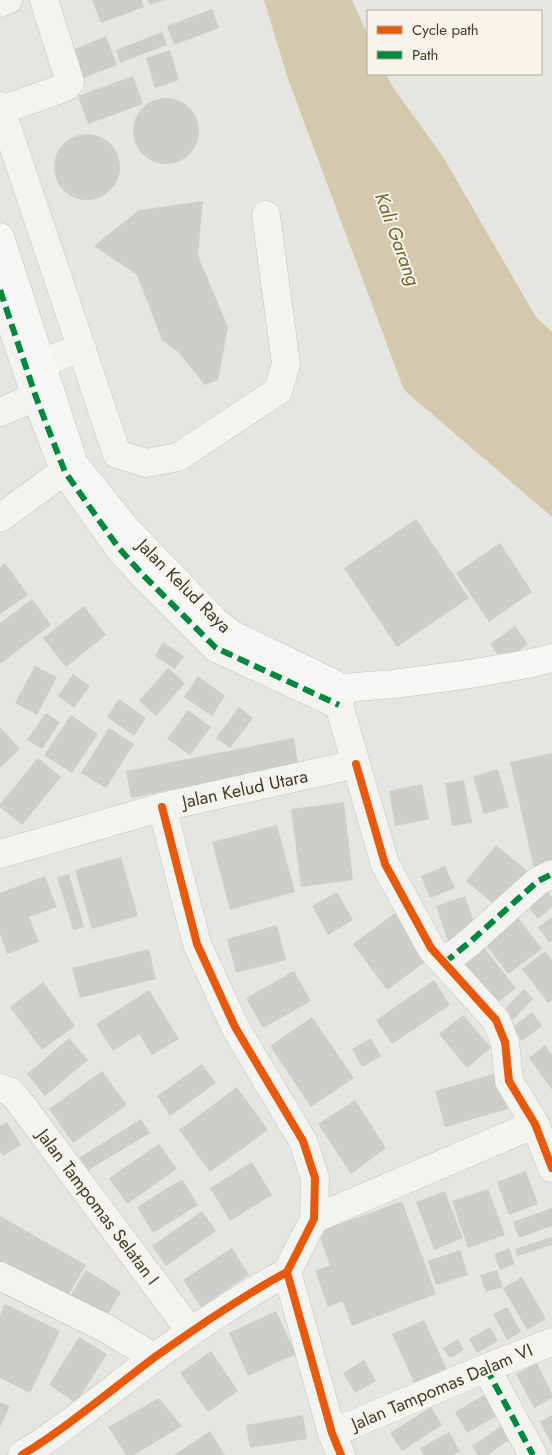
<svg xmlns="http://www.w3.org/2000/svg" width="552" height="1455" viewBox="0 0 552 1455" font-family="Jost,sans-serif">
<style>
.water{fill:#d4c9ac}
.building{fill:#cecec9}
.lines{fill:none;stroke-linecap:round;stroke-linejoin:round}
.minor-casing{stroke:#c4c4bf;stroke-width:29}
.major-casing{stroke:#c4c3bc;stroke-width:29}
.minor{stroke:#f3f3f0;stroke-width:28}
.major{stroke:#f6f6f5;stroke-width:28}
.quiet{stroke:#00873e;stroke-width:6;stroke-dasharray:12 6;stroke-linecap:butt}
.cycleway-casing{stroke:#f6f4ed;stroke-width:11}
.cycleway{stroke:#e8590c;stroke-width:8}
.labels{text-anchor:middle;stroke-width:4;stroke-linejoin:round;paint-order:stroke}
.street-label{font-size:18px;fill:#413d25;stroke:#f6f4ed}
.water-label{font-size:19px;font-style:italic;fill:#79662c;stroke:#f6f4ed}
</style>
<rect width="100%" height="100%" fill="#e6e6e1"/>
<path class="water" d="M264 0H352L368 35V74H386L392 86 442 155 536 317 552 332V517L404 390 288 79Z"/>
<g class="building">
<path d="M92 0H141L144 7 101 23Z"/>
<path d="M148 0H164L150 5Z"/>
<path d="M212 9 219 28 174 45 167 26Z"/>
<path d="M162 32 167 45 120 63 116 50Z"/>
<path d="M106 36 117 65 83 78 72 50Z"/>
<path d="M170 50 179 80 155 88 146 58Z"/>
<path d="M133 76 143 104 88 124 78 96Z"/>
<circle cx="166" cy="131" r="33"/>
<circle cx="87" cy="167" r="33"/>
<path d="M203 201 198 256 228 327 218 380 205 385 177 351 162 340 137 275 94 246 139 210Z"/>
<path d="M416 519 469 598 397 647 344 568Z"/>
<path d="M500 543 532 592 489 622 456 573Z"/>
<path d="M5 563 28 595 0 614V567Z"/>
<path d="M32 599 51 625 0 664V623Z"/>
<path d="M84 606 106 635 66 667 43 638Z"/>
<path d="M515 626 528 644 503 662 490 644Z"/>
<path d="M163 642 184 656 175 669 155 656Z"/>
<path d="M35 666 57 677 37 715 15 703Z"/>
<path d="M168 668 185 683 156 716 139 701Z"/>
<path d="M73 674 90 686 74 708 58 696Z"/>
<path d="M198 676 225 696 212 716 184 697Z"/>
<path d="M119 699 146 718 134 736 107 717Z"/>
<path d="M239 707 253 718 230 748 216 738Z"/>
<path d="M188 710 211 727 190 755 167 739Z"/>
<path d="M46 713 60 722 42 749 27 740Z"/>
<path d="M71 715 98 734 72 773 44 755Z"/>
<path d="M0 727 20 749 0 768Z"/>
<path d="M109 728 134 744 106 788 81 773Z"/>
<path d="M294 738 298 764 131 798 126 771Z"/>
<path d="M552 753V864L534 868 510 762Z"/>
<path d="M38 758 61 777 22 825 0 807V804Z"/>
<path d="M498 769 509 807 484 814 473 777Z"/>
<path d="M464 780 472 823 452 826 445 783Z"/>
<path d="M422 784 429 819 395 826 389 791Z"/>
<path d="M344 802 353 880 301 887 291 809Z"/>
<path d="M277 825 295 892 230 910 212 842Z"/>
<path d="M496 845 530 873 500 909 466 881Z"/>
<path d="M121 857 138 916 92 929 75 870Z"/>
<path d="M445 866 455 888 430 898 421 876Z"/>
<path d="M69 874 84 927 73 930 57 877Z"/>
<path d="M45 876 57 907 29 917 39 942 7 954 0 935V893Z"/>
<path d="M543 886 552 897V907L538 919 524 901Z"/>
<path d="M337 892 353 920 328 935 312 906Z"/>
<path d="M465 896 478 934 449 944 436 906Z"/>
<path d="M395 913 429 959 387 990 353 944Z"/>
<path d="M517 916 542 949 508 974 484 942Z"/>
<path d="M552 917V941L549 942 538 927Z"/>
<path d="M277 925 286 960 236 973 227 939Z"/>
<path d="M484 948 516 988 492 1007 460 967Z"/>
<path d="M149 949 156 979 80 998 72 968Z"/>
<path d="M545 951 552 960V1000L548 1003 522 969Z"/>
<path d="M294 971 311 1001 263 1028 246 998Z"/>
<path d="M434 980 450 1005 392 1044 376 1020Z"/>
<path d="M43 982 75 1026 42 1050 10 1007Z"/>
<path d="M524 989 533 999 513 1020 503 1011Z"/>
<path d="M149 990 179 1039 152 1055 139 1034 113 1051 96 1024Z"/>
<path d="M532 1012 542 1026 522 1041 512 1028Z"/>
<path d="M463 1015 491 1048 467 1068 439 1034Z"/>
<path d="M312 1017 354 1078 311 1107 270 1046Z"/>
<path d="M69 1038 88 1060 45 1096 27 1074Z"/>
<path d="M371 1038 381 1056 362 1067 352 1049Z"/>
<path d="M545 1045 552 1055V1090L529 1058Z"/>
<path d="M202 1064 216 1083 170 1116 157 1096Z"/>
<path d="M102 1071 127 1105 73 1143 49 1109Z"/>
<path d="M497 1073 508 1109 445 1127 435 1091Z"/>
<path d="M237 1087 268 1130 210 1172 179 1130Z"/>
<path d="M355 1100 386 1148 351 1174 318 1124Z"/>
<path d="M141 1119 150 1133 85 1172 77 1159Z"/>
<path d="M7 1122 21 1145 3 1156 0 1151V1126Z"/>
<path d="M159 1144 177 1169 127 1204 109 1178Z"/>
<path d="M252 1162 272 1195 230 1221 210 1188Z"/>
<path d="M526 1171 538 1204 509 1215 497 1182Z"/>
<path d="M182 1179 198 1205 153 1233 137 1207Z"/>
<path d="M488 1189 505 1235 468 1248 452 1201Z"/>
<path d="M445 1191 463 1238 434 1250 416 1202Z"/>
<path d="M402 1201 436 1294 352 1326 343 1301 328 1307 315 1271 330 1265 318 1232Z"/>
<path d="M552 1208V1226L519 1238 513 1222Z"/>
<path d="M202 1211 216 1231 166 1266 152 1246Z"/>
<path d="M0 1216 86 1265 65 1301 0 1264Z"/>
<path d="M552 1237V1245L517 1256 515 1249Z"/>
<path d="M232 1248 249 1275 201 1307 183 1280Z"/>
<path d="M509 1248 515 1264 500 1270 494 1254Z"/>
<path d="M460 1250 468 1275 436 1285 428 1261Z"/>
<path d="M86 1270 121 1292 105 1319 69 1298Z"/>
<path d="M497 1270 503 1287 486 1292 480 1275Z"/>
<path d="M522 1277 546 1319 527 1330 503 1288Z"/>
<path d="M5 1304 60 1331 30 1393 0 1378V1315Z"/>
<path d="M507 1307 521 1332 507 1340 493 1314Z"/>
<path d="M276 1311 296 1354 248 1376 229 1333Z"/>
<path d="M424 1320 450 1376 418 1391 392 1334Z"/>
<path d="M490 1327 498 1341 477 1353 469 1339Z"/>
<path d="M79 1337 107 1354 76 1403 49 1385Z"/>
<path d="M458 1339 464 1350 450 1358 443 1348Z"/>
<path d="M211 1351 238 1391 208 1412 180 1373Z"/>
<path d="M364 1360 376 1381 355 1393 343 1373Z"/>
<path d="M537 1363 552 1393V1398L534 1408 516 1374Z"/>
<path d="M493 1390 505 1411 467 1433 455 1412Z"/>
<path d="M159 1398 182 1426 134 1455H126L108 1427Z"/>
<path d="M0 1402 10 1406 0 1427Z"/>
<path d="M431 1407 442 1425 402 1451 390 1433Z"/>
<path d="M303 1415 307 1439 250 1448 246 1425Z"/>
<path d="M552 1415V1445L540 1422Z"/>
<path d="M509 1421 518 1434 487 1455H478L472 1446Z"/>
<path d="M210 1431 225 1455H174Z"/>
<path d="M449 1432 460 1451 453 1455H424L420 1448Z"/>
</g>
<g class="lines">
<g class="minor-casing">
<g id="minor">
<path d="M0 3 8 0"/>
<path d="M0 106 117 454 146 463 178 457 278 391 286 364 266 215"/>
<path d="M2 110 66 87 70 82 44 0"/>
<path d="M0 290 36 397 65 472 118 547 141 573 216 648 339 705"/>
<path d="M41 363 82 348"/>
<path d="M0 412 36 397 51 393"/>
<path d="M0 518 74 464"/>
<path d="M356 764 385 864 431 948 496 1020 505 1042 509 1081 535 1124 552 1168"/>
<path d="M162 807 197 944 235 1027 303 1141 315 1178 314 1219 287 1272 332 1433 341 1455"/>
<path d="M0 854 162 807 356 764 339 705 343 689"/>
<path d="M444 963 470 942 538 881 552 874"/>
<path d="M0 1088 11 1092 18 1100 191 1332"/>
<path d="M314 1219 535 1124"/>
<path d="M0 1276 107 1329 155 1358"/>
<path d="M486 1368 533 1455"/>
<path d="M332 1433 486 1368 552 1342"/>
<path d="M22 1455C69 1426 111 1390 155 1357 197 1327 241 1297 287 1272"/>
</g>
</g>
<g class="major-casing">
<path id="major" d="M0 237 74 464 128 531 215 621 231 634 343 688 394 684 470 674 527 664 552 658"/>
</g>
<use href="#minor" class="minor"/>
<use href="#major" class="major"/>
<g class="quiet">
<path d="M0 290 36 397 65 472 118 547 141 573 216 648 339 705"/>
<path d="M444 963 470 942 538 881 552 874"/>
<path d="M486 1368 533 1455"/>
</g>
<g class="cycleway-casing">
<g id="cycleway">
<path d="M356 764 385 864 431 948 496 1020 505 1042 509 1081 535 1124 552 1168"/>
<path d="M162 807 197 944 235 1027 303 1141 315 1178 314 1219 287 1272 332 1433 341 1455"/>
<path d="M22 1455C69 1426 111 1390 155 1357 197 1327 241 1297 287 1272"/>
</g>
</g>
<use href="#cycleway" class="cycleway"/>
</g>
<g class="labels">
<g class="street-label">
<text transform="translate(184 586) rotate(45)" y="6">Jalan Kelud Raya</text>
<text transform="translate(245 789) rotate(-12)" y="6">Jalan Kelud Utara</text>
<text transform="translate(98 1207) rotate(53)" y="6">Jalan Tampomas Selatan I</text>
<text transform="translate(442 1387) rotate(-23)" y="6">Jalan Tampomas Dalam VI</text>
</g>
<g class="water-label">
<text transform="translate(398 239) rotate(70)" y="7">Kali Garang</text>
</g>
</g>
<rect x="367" y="10" width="175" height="65" fill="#f6f4ed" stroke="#aeab9d"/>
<rect x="377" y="26" width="25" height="8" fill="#e8590c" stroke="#aeab9d"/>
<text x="412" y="35" font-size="15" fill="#413d25">Cycle path</text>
<rect x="377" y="51" width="25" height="8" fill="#00873e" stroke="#aeab9d"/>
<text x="412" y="60" font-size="15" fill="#413d25">Path</text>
</svg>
